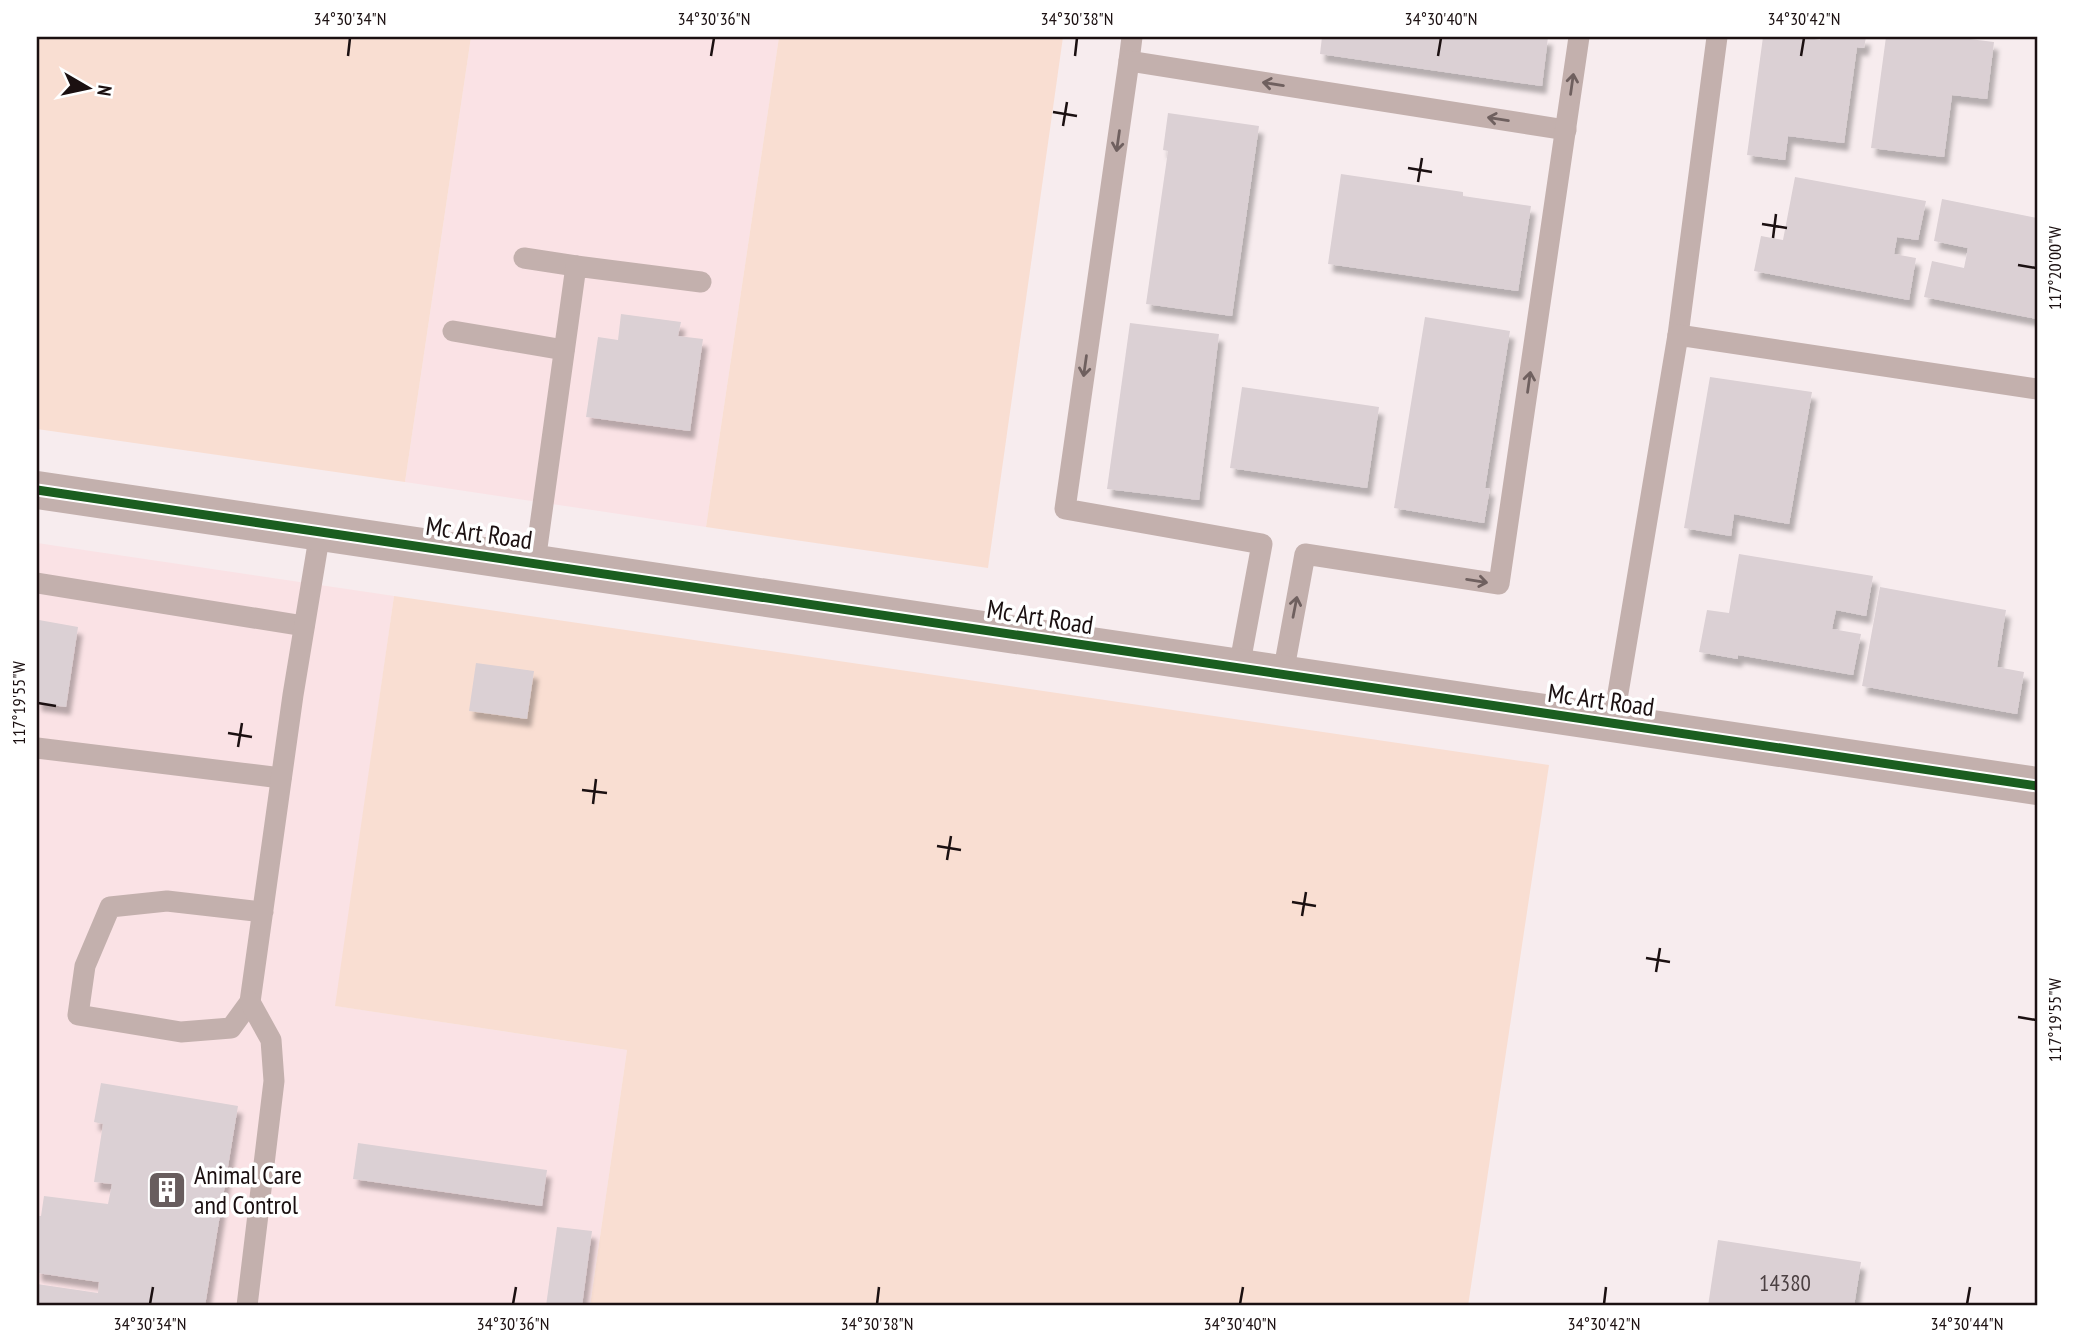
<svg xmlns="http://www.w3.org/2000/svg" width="2074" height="1343" viewBox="0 0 2074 1343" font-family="'PT Sans Narrow',sans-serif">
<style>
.built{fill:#fae2e5}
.green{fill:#f9ded2}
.building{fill:#dbd0d4;filter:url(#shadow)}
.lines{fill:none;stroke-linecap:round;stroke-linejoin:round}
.service{stroke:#c3b0ad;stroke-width:21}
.minor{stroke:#c3b0ad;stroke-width:38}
.cycleway-casing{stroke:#fff;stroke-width:13}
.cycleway{stroke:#1b5e20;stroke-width:9}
.oneway{stroke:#6f605f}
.ticks{fill:none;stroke:#1b1011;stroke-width:2.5}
.labels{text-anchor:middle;stroke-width:7;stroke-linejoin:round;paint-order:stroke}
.number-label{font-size:23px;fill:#4b4042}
.street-label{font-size:26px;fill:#1b1011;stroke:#fff}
.poi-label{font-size:26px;fill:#1b1011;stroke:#fff;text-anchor:start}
.neatline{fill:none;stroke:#1b1011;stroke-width:2.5}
.ticks-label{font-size:18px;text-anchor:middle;fill:#1b1011}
</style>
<defs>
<filter id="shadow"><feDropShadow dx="4.5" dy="8" stdDeviation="2" flood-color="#0004"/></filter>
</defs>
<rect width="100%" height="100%" fill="#f7ecee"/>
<g class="built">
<path d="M471 37H779L706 527 405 482Z"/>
<path d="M37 543 394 596 336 1006 627 1050 590 1306H37Z"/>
</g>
<g class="green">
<path d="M37 37H471L405 482 37 429Z"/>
<path d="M779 37H1063L988 568 706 527Z"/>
<path d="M394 596 1549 765 1468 1306H590L627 1050 335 1006Z"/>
</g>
<g class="building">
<path d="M1322 37H1548L1542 86 1320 54Z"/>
<path d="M1763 37H1802L1820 40 1821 37H1866L1864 48 1857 47 1844 143 1788 136 1785 160 1747 155Z"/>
<path d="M1886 37H1953L1994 42 1987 99 1952 95 1944 157 1871 148Z"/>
<path d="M1168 113 1259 126 1232 316 1146 304 1168 151 1163 150Z"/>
<path d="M1341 174 1463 192V196L1531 206 1518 291 1328 264Z"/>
<path d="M1795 177 1926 201 1918 240 1897 237 1894 254 1916 258 1909 300 1754 271 1761 236 1783 240Z"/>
<path d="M1942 199 2037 218V319L1924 297 1932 261 1964 268 1968 248 1934 241Z"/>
<path d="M621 314 681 322 678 336 703 339 690 431 586 417 598 337 618 340Z"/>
<path d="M1425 317 1510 331 1485 488H1490L1484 523 1394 508Z"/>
<path d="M1130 323 1219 334 1199 500 1107 489Z"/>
<path d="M1710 377 1812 392 1789 524 1734 514 1731 536 1684 528Z"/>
<path d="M1242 387 1379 407 1367 488 1230 468Z"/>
<path d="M1739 554 1873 576 1866 616 1836 610 1832 629 1861 634 1853 675 1738 655V659L1699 652 1707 610 1729 613Z"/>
<path d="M1880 587 2006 610 1997 667 2024 672 2017 714 1862 686Z"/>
<path d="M39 620 78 627 66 707 37 703Z"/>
<path d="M476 663 534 671 527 719 469 711Z"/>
<path d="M101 1083 238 1106 205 1306H37V1284L98 1293 99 1282 37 1273V1216H41L44 1196 108 1204 112 1184 94 1182 103 1124 94 1122Z"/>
<path d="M358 1143 547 1170 542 1206 353 1179Z"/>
<path d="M557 1227 592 1231 582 1306H546Z"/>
<path d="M1718 1240 1861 1262 1854 1306H1708Z"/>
</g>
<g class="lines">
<g class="service">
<path d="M1129 61 1132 37"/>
<path d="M524 258 576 266"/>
<path d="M453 331 564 350"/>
<path d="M1678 335 1717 37"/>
<path d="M535 562 576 266 701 282"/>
<path d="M37 583 304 626"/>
<path d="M1239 668 1262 544 1065 509 1129 61 1566 130"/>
<path d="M1283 674 1305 554 1499 584 1579 37"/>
<path d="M1613 723 1678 335 2037 389"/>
<path d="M37 748 281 778"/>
<path d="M263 912 167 901 110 907 85 966 78 1015 181 1032 231 1028 250 1002 293 695 320 532"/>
<path d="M247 1306 274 1081 271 1040 250 1002"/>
</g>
<path class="minor" d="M37 490 2037 786"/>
<g class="cycleway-casing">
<path id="cycleway" d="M37 490 2037 786"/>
</g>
<use href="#cycleway" class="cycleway"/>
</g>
<defs><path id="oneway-shaft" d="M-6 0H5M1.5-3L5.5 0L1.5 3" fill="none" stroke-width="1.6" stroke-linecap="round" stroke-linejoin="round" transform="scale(1.75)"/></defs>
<g class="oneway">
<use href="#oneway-shaft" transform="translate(1273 84) rotate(-171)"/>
<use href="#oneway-shaft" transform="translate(1572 84) rotate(-82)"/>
<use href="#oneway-shaft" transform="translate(1498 119) rotate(-171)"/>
<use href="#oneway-shaft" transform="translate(1118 141) rotate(98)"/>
<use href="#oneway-shaft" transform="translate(1085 366) rotate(98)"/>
<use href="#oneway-shaft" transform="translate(1529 382) rotate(-82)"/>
<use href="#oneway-shaft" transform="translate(1477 581) rotate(9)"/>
<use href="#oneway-shaft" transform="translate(1295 607) rotate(-79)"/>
</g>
<path class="ticks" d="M348 56 350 38M711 56 714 38M1075 56 1077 38M1438 56 1441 38M1801 56 1804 38M1053 112 1077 116M1063 126 1067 102M1408 168 1432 172M1418 182 1422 158M1762 224 1787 228M1773 238 1776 214M2018 265 2036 268M38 703 56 706M228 733 252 737M238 747 242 723M582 790 607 793M593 804 596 779M937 846 961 850M947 860 951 836M1292 902 1316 906M1302 916 1306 892M1646 958 1670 962M1656 972 1660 948M2018 1017 2036 1020M150 1304 153 1287M513 1304 516 1287M877 1304 879 1287M1240 1304 1243 1287M1604 1304 1606 1287M1967 1304 1970 1287"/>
<defs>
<g id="building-square" transform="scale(2.0125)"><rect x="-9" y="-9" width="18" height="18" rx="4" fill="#685d5e" stroke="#fff"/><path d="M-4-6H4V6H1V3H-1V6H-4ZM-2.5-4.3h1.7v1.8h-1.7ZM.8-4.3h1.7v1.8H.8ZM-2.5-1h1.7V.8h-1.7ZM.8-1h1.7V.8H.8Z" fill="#fff"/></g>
</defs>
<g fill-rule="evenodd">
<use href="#building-square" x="167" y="1190"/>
</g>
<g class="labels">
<g class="number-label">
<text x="1785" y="1291">14380</text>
</g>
<g class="street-label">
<text transform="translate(479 533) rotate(8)" y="9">Mc Art Road</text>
<text transform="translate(1040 617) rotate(9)" y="9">Mc Art Road</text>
<text transform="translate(1601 700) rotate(8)" y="9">Mc Art Road</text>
</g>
<g class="poi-label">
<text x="194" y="1184">Animal Care<tspan x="194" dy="30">and Control</tspan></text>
</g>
</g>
<rect width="2074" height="1343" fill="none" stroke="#ffffff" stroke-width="77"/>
<g transform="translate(88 88) rotate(99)" stroke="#ffffff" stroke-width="5" paint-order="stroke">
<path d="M0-5L12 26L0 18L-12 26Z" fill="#1b1011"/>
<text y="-10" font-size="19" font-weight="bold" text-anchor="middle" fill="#1b1011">N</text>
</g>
<rect x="38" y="38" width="1998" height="1266" class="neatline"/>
<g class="ticks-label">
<text x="350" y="25">34°30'34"N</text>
<text x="714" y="25">34°30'36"N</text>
<text x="1077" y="25">34°30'38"N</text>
<text x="1441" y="25">34°30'40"N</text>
<text x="1804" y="25">34°30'42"N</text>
<text transform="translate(2055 268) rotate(-90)" y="6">117°20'00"W</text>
<text transform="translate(19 703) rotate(-90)" y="6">117°19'55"W</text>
<text transform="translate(2055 1020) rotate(-90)" y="6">117°19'55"W</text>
<text x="150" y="1330">34°30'34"N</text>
<text x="513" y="1330">34°30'36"N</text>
<text x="877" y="1330">34°30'38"N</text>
<text x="1240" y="1330">34°30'40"N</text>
<text x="1604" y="1330">34°30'42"N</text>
<text x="1967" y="1330">34°30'44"N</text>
</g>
</svg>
